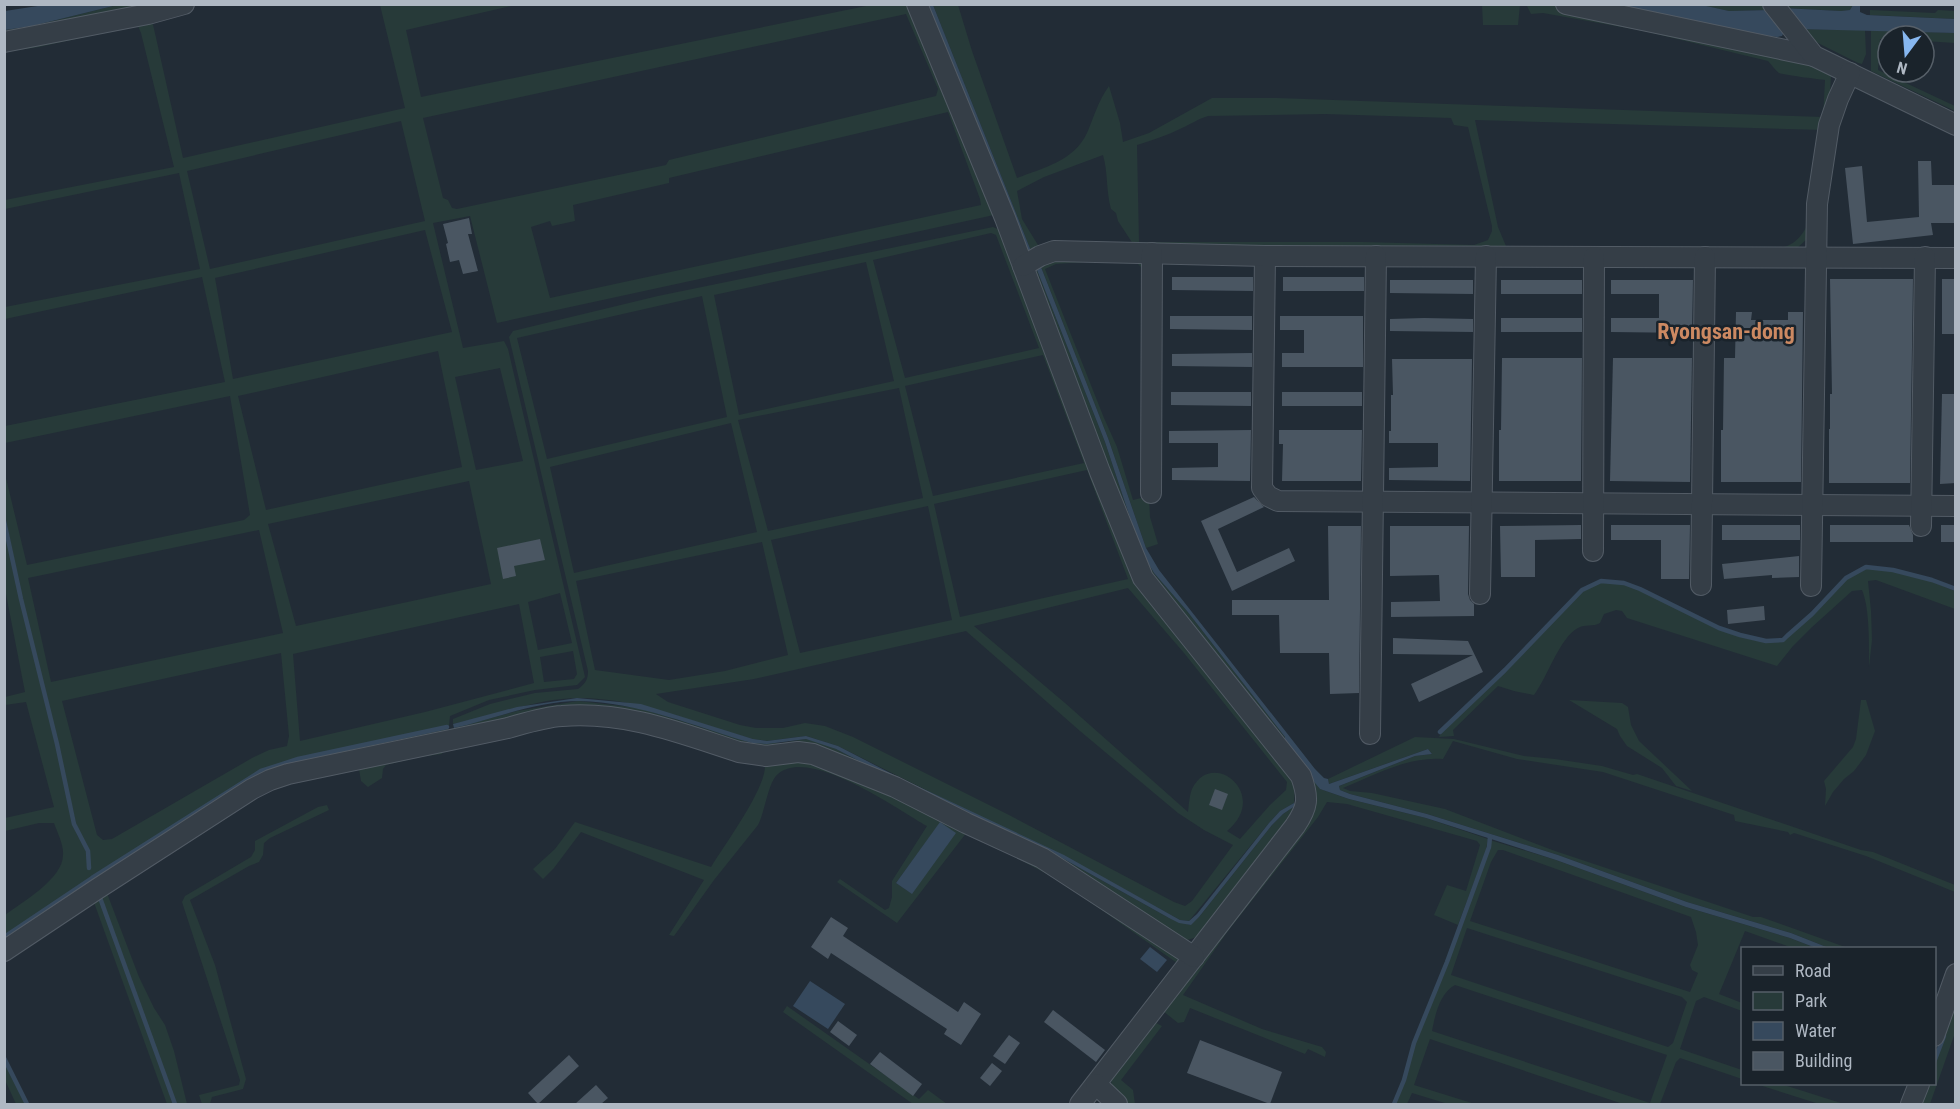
<svg xmlns="http://www.w3.org/2000/svg" width="1960" height="1109" viewBox="0 0 1960 1109" font-family="'Roboto Condensed',sans-serif">
<style>
.green{fill:#273a39;fill-rule:evenodd}
.water{fill:#36495d}
.lines{fill:none;stroke-linecap:round;stroke-linejoin:round}
.stream{stroke:#36495d;stroke-width:4.5}
.building{fill:#4a5662}
.minor-casing{stroke:#525b65;stroke-width:22}
.minor{stroke:#353e47;stroke-width:20}
.labels{text-anchor:middle;stroke-width:5;stroke-linejoin:round;paint-order:stroke}
.quarter-label{font-size:22px;font-weight:bold;fill:#cc8962;stroke:#1a232b}
</style>
<rect width="100%" height="100%" fill="#222c36"/>
<g class="green">
<path d="M1768 4 1769 10 1729 11 1697 5Z"/>
<path d="M117 5H175L5 40V30L32 26Z"/>
<path d="M380 5H516L406 30 421 97 871 5H911L994 215 497 323 470 216 433 223 463 348 504 341 508 349 585 677 577 685 535 690 489 700 450 716 449 726 298 758 261 770 91 877 5 935V915C22 902 63 879 63 855 64 845 57 832 54 823H39L5 831V818L54 807 26 702 5 705V697L25 692 5 589 4 526C24 622 50 716 71 812 73 820 74 830 79 838 85 848 89 855 88 867L90 868 89 850 76 824 58 744 22 599 5 515V474L27 565 244 520 250 515 230 396 5 443V426L225 382 202 277 5 319V307L200 269 179 173 5 209V200L174 167 141 33 137 24 132 27 39 47 5 52V46L152 20 183 158 405 108ZM906 14 938 89 936 96 669 160 666 165 457 209 452 208 448 200 443 198 423 118ZM948 112 980 199 981 205 550 298 531 227 550 221 552 226 575 221 573 205 669 183V178ZM401 121 425 221 210 269 187 171ZM425 230 452 332 233 379 215 278ZM438 351 462 467 266 510 238 396ZM500 368 523 461 476 470 455 377ZM469 481 491 584 296 626 268 524ZM259 530 283 633 51 682 28 578ZM560 593 572 643 538 650 528 602ZM519 604 534 683 425 712 300 741 293 654ZM573 651 577 674 574 679 544 682 540 657ZM281 653 289 736 287 746 269 750 252 758 112 839 103 840 97 835 62 701Z"/>
<path d="M933 5H958L972 51 1017 178C1043 168 1074 161 1087 133 1094 117 1098 101 1109 86L1120 123 1123 142 1149 133 1212 98H1277L1823 117 1825 80C1817 79 1784 75 1779 73 1775 70 1772 65 1768 61L1644 31 1543 13 1531 14 1527 6 1523 5H1558L1767 49 1825 70 1831 75 1829 116 1825 130 1475 120 1498 227 1506 246 1784 247C1802 242 1808 224 1815 208L1807 239 1796 249 1135 247 1118 221 1116 213 1111 209C1106 191 1108 172 1103 155L1044 177 1017 191 1022 219 1041 250 1031 251ZM1325 114 1451 118 1454 125 1468 127 1492 226V231L1488 240 1474 245 1363 242H1139L1137 145C1153 140 1168 135 1182 128 1191 124 1198 119 1208 116Z"/>
<path d="M1482 5H1520L1518 25H1483Z"/>
<path d="M1780 5H1853L1851 10 1841 11 1782 8Z"/>
<path d="M1870 10 1935 13 1938 10 1955 11V19L1870 15Z"/>
<path d="M1797 29 1865 30 1866 54 1862 64 1858 63 1808 38Z"/>
<path d="M1871 30 1955 33V43L1924 41V36H1888V39H1880L1878 70 1955 106V111L1871 71Z"/>
<path d="M993 227 1000 230 1130 561 1295 782 1294 803 1280 811 1269 823 1189 921 1180 920 1120 887 838 746 806 736 767 741 753 739C695 724 640 698 579 698 539 698 492 716 453 724V719L490 704 535 693 578 689C585 684 588 680 588 671L509 337 513 331 658 296ZM991 233 996 235 1039 348 905 378 873 260ZM866 262 894 381 739 415 714 295ZM702 296 727 417 547 459 517 338ZM1043 355 1084 463 933 496 905 386ZM899 388 923 498 768 531 738 420ZM731 423 757 532 574 573 550 467ZM1087 470 1128 579 960 617 934 504ZM928 506 952 620 800 653 771 540ZM762 542 788 655 725 671 669 680 595 670 576 581ZM1128 588 1184 653 1287 782 1286 790 1270 805 1240 839 1227 831C1271 795 1212 747 1192 789 1189 797 1189 805 1188 812L1065 703 974 626ZM966 631 1080 731 1178 813 1204 830 1233 845 1192 901 1185 906 1174 902 1011 816 853 737 825 726 805 723 783 728H756L740 725 668 702 656 694 754 679Z"/>
<path d="M1060 258H1144L1146 272 1137 263 1101 262 1099 261 1056 264 1045 269 1104 418 1117 447 1133 500 1149 496 1150 517 1158 544 1146 548 1108 438 1041 267 1049 262Z"/>
<path d="M1037 270 1105 442 1141 551 1154 573 1187 611 1285 737V740L1320 789 1349 799 1426 818 1488 839 1486 850 1458 925 1434 915 1447 885 1466 891 1480 845 1477 841 1347 804 1327 802 1318 817 1228 931 1183 995 1262 1029 1322 1047 1326 1052 1325 1057 1308 1049 1305 1054 1190 1008 1184 1022 1178 1023 1163 1011 1311 807 1151 581 1034 273Z"/>
<path d="M1873 567 1931 581 1955 591V609L1876 580 1868 581 1871 611 1872 640 1869 667C1869 646 1870 609 1862 590L1852 591 1811 628 1793 646 1777 666 1627 618 1622 611 1616 610 1604 614 1600 623C1593 627 1585 624 1578 628 1560 637 1547 678 1534 695L1514 691 1498 686 1453 730 1454 736 1439 737 1441 733 1506 670 1582 591C1589 587 1595 582 1603 582 1622 581 1639 590 1656 597 1687 612 1718 632 1753 640 1766 642 1777 645 1788 637L1847 579 1867 568Z"/>
<path d="M1569 700 1622 703 1628 707 1631 725 1639 741 1692 791 1676 786 1662 768 1627 746 1620 736 1617 729Z"/>
<path d="M1861 700H1866L1875 731 1866 755 1854 771 1844 779 1833 792 1825 806 1826 789 1824 781 1853 747 1856 739Z"/>
<path d="M578 701 640 708 752 743H782L806 739 819 742 836 749 894 779 1062 858 1169 918 1190 925 1199 917 1272 825 1283 814 1295 806 1296 810 1197 937 1184 941 888 781 768 751 635 714 451 735 454 728 517 711Z"/>
<path d="M448 728V731L299 767 5 945V938L92 879 262 772 299 760Z"/>
<path d="M1415 737 1454 739 1524 756 1555 759 1602 766 1633 775 1637 774 1861 850 1873 852 1955 885V892L1866 856 1794 833 1790 835 1788 832 1735 821 1734 815 1603 772 1517 759 1453 741 1443 759C1409 756 1375 775 1343 788L1350 791 1372 793 1445 809 1555 851 1753 917H1761L1848 948H1829L1791 933 1687 902 1558 855 1427 814 1350 794 1340 790 1339 786 1415 756 1432 754 1428 749 1329 784 1328 779Z"/>
<path d="M444 747 442 754 419 757 386 765 383 769 382 778 368 787 361 781 358 763Z"/>
<path d="M745 760 815 761 1012 850 1182 958 1177 963 1062 882 967 832 897 923 837 882 840 879 885 910 889 908 892 897V881L927 826C897 809 809 746 778 774 768 782 765 812 758 825L714 880 674 936 669 935 704 880 581 832 554 868 543 879 533 869 555 849 575 822 711 867C725 844 765 790 765 766ZM940 823 911 893 896 883Z"/>
<path d="M327 805 329 810 270 838 264 843 263 855 259 862 249 866 190 900 215 965 246 1079 243 1089 212 1097 210 1104H202L199 1095 239 1085 240 1080 182 902 185 896 251 857 255 850V841L318 807Z"/>
<path d="M1490 840 1556 860 1686 907 1790 938 1816 948H1793L1745 931 1719 994 1742 1003V1011L1704 997 1696 1001 1680 1049 1742 1070V1079L1680 1058 1676 1062 1660 1104H1623L1430 1039 1414 1085 1475 1104H1448L1412 1093 1407 1104H1395L1405 1080 1415 1043 1448 962 1490 847ZM1498 850H1503L1691 917 1696 932 1698 945 1690 965 1692 970 1698 973 1690 992 1470 921 1491 862ZM1467 928 1682 997 1687 1002 1673 1043 1668 1047 1451 975ZM1455 985 1667 1055 1650 1103 1432 1031C1435 1015 1440 993 1455 985Z"/>
<path d="M105 888 139 977 154 1008 165 1025 174 1051 187 1104H176L99 892Z"/>
<path d="M97 893 173 1104H167L92 897Z"/>
<path d="M1955 1005V1033L1930 1104H1921L1928 1084H1934L1935 1064Z"/>
<path d="M787 1006 919 1099 928 1090 947 1104H913L783 1012Z"/>
<path d="M1156 1023 1162 1026 1121 1080 1133 1090 1135 1104H1125L1112 1088 1111 1079Z"/>
<path d="M4 1061H5L26 1104H16L5 1080Z"/>
<path d="M1756 1084H1781L1844 1104H1819Z"/>
</g>
<g class="water">
<path d="M1697 4 1729 11 1769 10 1784 32 1782 36 1777 37 1734 31 1609 5Z"/>
<path d="M44 5V4L117 5 32 26 5 30V11Z"/>
<path d="M925 5H933L1031 251 1026 252Z"/>
<path d="M1853 5H1860V12L1867 15 1955 19V33L1797 29 1782 8 1841 11 1850 10Z"/>
<path d="M1041 267 1108 438 1146 548 1159 570 1315 769 1324 778 1328 779 1329 784 1428 749 1432 754 1415 756 1339 786 1340 790 1350 794 1427 814 1558 855 1687 902 1791 933 1829 948H1816L1790 938 1686 907 1556 860 1426 818 1349 799 1320 789 1300 765 1285 740V737L1187 611 1154 573 1141 551 1105 442 1037 270Z"/>
<path d="M577 698 641 704 753 739 767 741 806 736 838 746 896 776 1064 855 1180 920 1189 921 1197 914 1269 823 1280 811 1294 803 1295 806 1283 814 1272 825 1199 917 1191 925 1179 923 1169 918 1062 858 894 779 836 749 806 739 767 744 752 743C695 727 639 702 579 701 536 701 495 719 454 728L453 724 517 707Z"/>
<path d="M940 822 956 833 912 894 896 883Z"/>
<path d="M1150 947 1167 960 1157 972 1140 959Z"/>
<path d="M810 981 845 1004 828 1029 793 1006Z"/>
</g>
<g class="lines">
<g class="stream">
<path d="M4 521 21 599 57 744 74 824 88 851 89 868"/>
<path d="M1440 732 1505 670 1582 590 1601 581 1624 583 1640 589 1719 628 1740 635 1766 641 1783 640 1787 636 1812 614 1846 578 1866 567 1893 570 1932 580 1956 589"/>
<path d="M99 895 175 1104"/>
<path d="M4 937 92 878 261 771 298 759 447 727"/>
<path d="M4 1058 27 1104"/>
<path d="M1934 1062 1944 1036"/>
<path d="M1394 1104 1404 1080 1414 1043 1447 962 1489 847 1490 837"/>
</g>
</g>
<g class="building">
<path d="M1918 161H1931L1932 185H1956V223H1931L1933 235 1853 244 1845 168 1862 166 1867 222 1919 217Z"/>
<path d="M469 218 472 234H468L478 271 463 274 459 260 450 262 446 244 448 243 443 224Z"/>
<path d="M1172 277H1253V291L1172 290Z"/>
<rect x="1283" y="277" width="81" height="14"/>
<path d="M1830 279H1913L1910 483H1829V429H1830V394H1832Z"/>
<rect x="1942" y="279" width="14" height="55"/>
<path d="M1390 280H1473V294L1390 293Z"/>
<rect x="1501" y="280" width="81" height="14"/>
<path d="M1611 280H1693L1692 333 1611 332V318H1659V294H1611Z"/>
<path d="M1736 312H1752L1751 320H1788V312H1803L1801 482H1721V430H1723L1724 358H1735Z"/>
<path d="M1170 316H1252V330L1170 329Z"/>
<path d="M1280 316H1363V367H1282V353H1304V330H1280Z"/>
<path d="M1424 318 1473 319V332L1390 331V319Z"/>
<rect x="1501" y="318" width="81" height="14"/>
<path d="M1252 353V367L1172 366V354Z"/>
<path d="M1502 358H1582L1581 481H1499V430H1501Z"/>
<path d="M1613 358H1692L1690 482 1610 481Z"/>
<path d="M1392 359H1472L1470 481 1389 480V468L1438 467V443H1389V431H1391V395H1393Z"/>
<path d="M1171 392H1251V406L1171 405Z"/>
<rect x="1282" y="392" width="80" height="14"/>
<path d="M1942 394H1956V483L1940 484Z"/>
<path d="M1251 430 1250 481 1172 480V468L1218 467V443H1169V431Z"/>
<path d="M1279 430H1362L1361 481H1282L1283 444H1279Z"/>
<path d="M1254 497 1264 507 1218 529 1237 572 1289 548 1295 561 1232 591 1201 521Z"/>
<path d="M1581 525V539L1535 540V577H1501L1500 526Z"/>
<path d="M1611 525H1690L1689 579H1661V540H1611Z"/>
<rect x="1722" y="525" width="78" height="15"/>
<path d="M1830 525H1909L1913 535V542H1830Z"/>
<rect x="1941" y="525" width="15" height="17"/>
<path d="M1328 526H1361L1359 693 1330 694 1329 653H1280L1279 615H1232V600H1329Z"/>
<path d="M1390 526H1469L1468 594 1470 600 1474 604V616L1391 617V602L1440 601 1439 575 1390 576Z"/>
<path d="M540 539 545 560 514 566 516 576 503 579 497 548Z"/>
<path d="M1799 556V577L1772 578V575L1724 579 1722 564Z"/>
<path d="M1764 606 1765 620 1728 624 1727 610Z"/>
<path d="M1393 638 1468 641 1483 672 1419 702 1411 684 1473 655 1393 654Z"/>
<path d="M1215 789 1228 794 1222 810 1209 805Z"/>
<path d="M831 917 848 928 843 936 958 1012 964 1002 981 1014 961 1045 944 1034 947 1029 831 953 828 959 811 947Z"/>
<path d="M1053 1010 1105 1050 1096 1062 1044 1022Z"/>
<path d="M838 1021 857 1035 849 1046 830 1032Z"/>
<path d="M1009 1035 1020 1043 1005 1064 993 1056Z"/>
<path d="M1200 1040 1282 1072 1270 1104 1187 1073Z"/>
<path d="M880 1052 922 1084 913 1096 870 1064Z"/>
<path d="M569 1055 579 1066 538 1104 528 1093Z"/>
<path d="M992 1063 1002 1071 990 1086 980 1078Z"/>
<path d="M596 1085 608 1098 601 1104H575Z"/>
</g>
<g class="lines">
<g class="minor-casing">
<g id="minor">
<path d="M917 4 1005 218 1100 472 1143 578 1301 776C1309 798 1308 807 1295 826L1080 1104"/>
<path d="M1566 4 1814 56"/>
<path d="M1773 4 1814 56 1956 125"/>
<path d="M4 42 148 14 184 4"/>
<path d="M1265 256 1262 488 1268 496 1278 501 1956 506"/>
<path d="M1023 266 1040 256 1054 251 1265 256 1956 258"/>
<path d="M1151 493 1152 253"/>
<path d="M1921 526 1925 257"/>
<path d="M1593 551 1594 257"/>
<path d="M1701 585 1705 257"/>
<path d="M1811 586 1817 204 1829 125 1838 99 1850 73"/>
<path d="M1480 594 1486 256"/>
<path d="M1370 734 1376 256"/>
<path d="M4 951 97 889 252 789 270 780 288 774 508 728C526 723 544 717 562 716 626 711 680 733 739 752L766 756 798 752 813 754 895 787 966 823 1042 858 1194 957"/>
<path d="M1934 1036 1956 974"/>
<path d="M1096 1084 1117 1104"/>
<path d="M1911 1104 1919 1084"/>
</g>
</g>
<use href="#minor" class="minor"/>
</g>
<g class="labels">
<g class="quarter-label">
<text x="1726" y="339">Ryongsan-dong</text>
</g>
</g>
<rect width="1960" height="1109" fill="none" stroke="#afb8c3" stroke-width="12"/>
<rect x="1741" y="947" width="195" height="138" fill="#1a232b" stroke="#565f68" stroke-width="1.5"/>
<rect x="1753" y="966" width="30" height="9" fill="#353e47" stroke="#565f68" stroke-width="1.5"/>
<text x="1795" y="977" font-size="18" fill="#afb8c3">Road</text>
<rect x="1753" y="992" width="30" height="18" fill="#273a39" stroke="#565f68" stroke-width="1.5"/>
<text x="1795" y="1007" font-size="18" fill="#afb8c3">Park</text>
<rect x="1753" y="1022" width="30" height="18" fill="#36495d" stroke="#565f68" stroke-width="1.5"/>
<text x="1795" y="1037" font-size="18" fill="#afb8c3">Water</text>
<rect x="1753" y="1052" width="30" height="18" fill="#4a5662" stroke="#565f68" stroke-width="1.5"/>
<text x="1795" y="1067" font-size="18" fill="#afb8c3">Building</text>
<g transform="translate(1906 54) rotate(196)"><circle r="28" fill="#1a232b" stroke="#565f68" stroke-width="1.5"/>
<path d="M0-4.5L10 22L0 15L-10 22Z" fill="#87b7f0"/>
<text y="-9" font-size="16" font-weight="bold" text-anchor="middle" fill="#afb8c3">N</text>
</g>
</svg>
